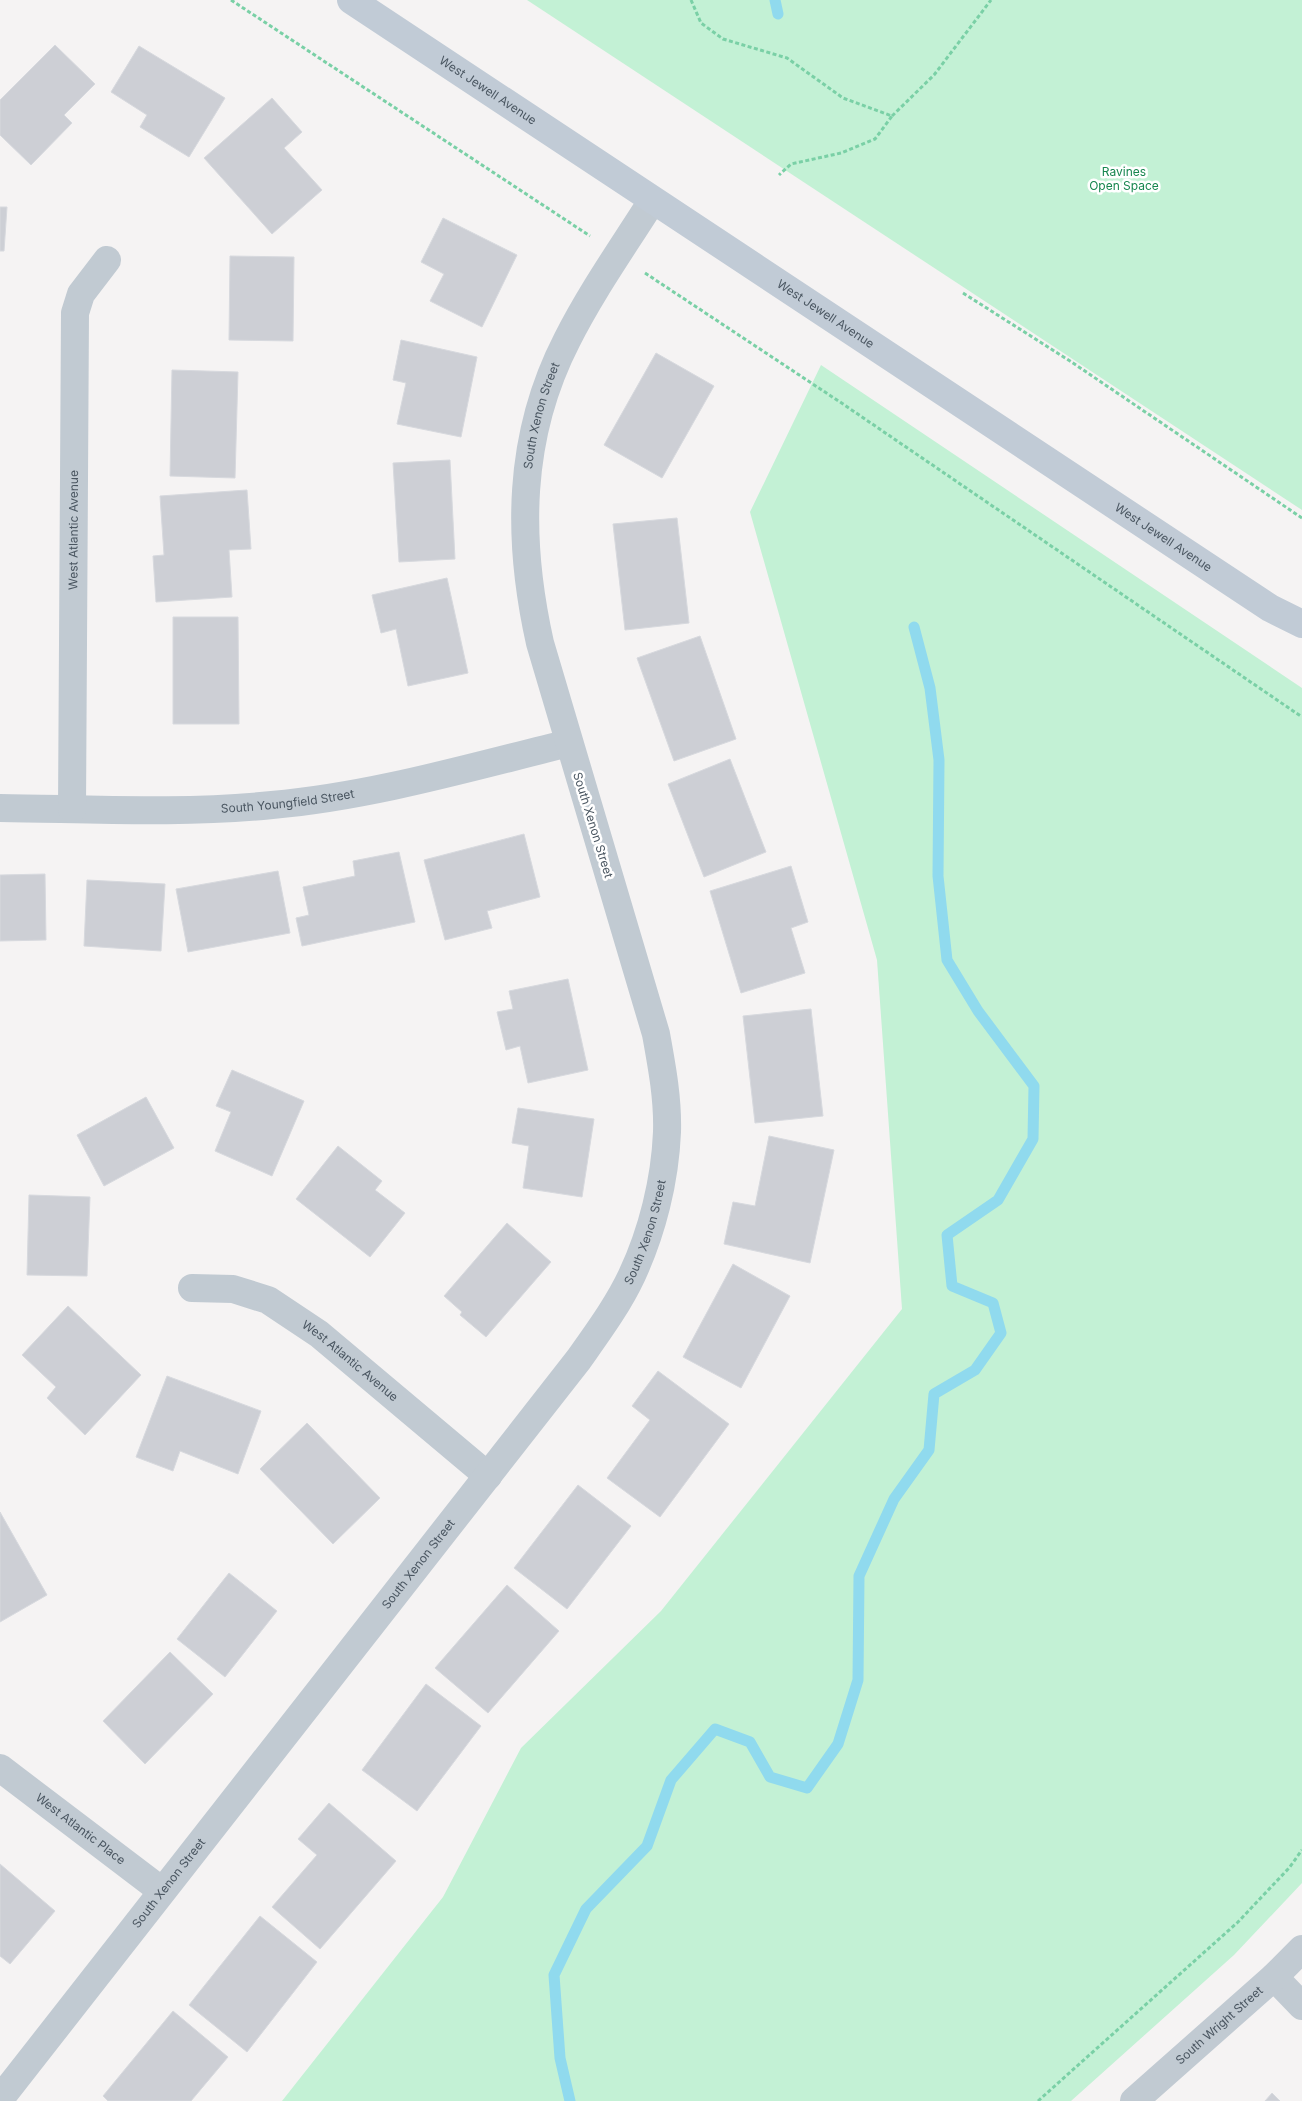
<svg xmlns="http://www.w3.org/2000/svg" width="1302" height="2101" viewBox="0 0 1302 2101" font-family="Inter,sans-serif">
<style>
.green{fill:#c3f1d5}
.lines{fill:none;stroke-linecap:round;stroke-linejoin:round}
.stream{stroke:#90daee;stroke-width:11}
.building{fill:#cdcfd5;stroke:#d7d9de}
.path{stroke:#7ad0a6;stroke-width:3;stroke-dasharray:4 2.5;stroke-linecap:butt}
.minor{stroke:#c1cad2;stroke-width:28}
.tertiary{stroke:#c1cad2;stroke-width:28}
.secondary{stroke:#c1cbd6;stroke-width:28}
.labels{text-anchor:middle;stroke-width:5;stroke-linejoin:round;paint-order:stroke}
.street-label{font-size:12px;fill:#4a5661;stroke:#fff}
.park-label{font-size:12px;fill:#17864f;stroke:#fff}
</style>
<rect width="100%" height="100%" fill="#f5f3f3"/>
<g class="green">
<path d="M527 0H1302V510Z"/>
<path d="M821 365 1302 688V1883L1234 1955 1071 2101H282L443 1897 521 1748 661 1611 902 1309 877 960 750 512Z"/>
</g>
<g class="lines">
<g class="stream">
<path d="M775 0 778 14"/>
<path d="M570 2101 560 2058 554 1975 586 1909 647 1846 671 1780 715 1729 750 1742 770 1777 807 1788 838 1744 858 1680 859 1576 894 1499 929 1450 934 1394 975 1370 1001 1333 993 1303 952 1286 947 1235 998 1200 1033 1139 1034 1086 978 1011 947 960 938 876 939 760 930 688 914 627"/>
</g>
</g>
<g class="building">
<path d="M55 45 95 84 64 115 72 123 31 165 0 135V100Z"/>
<path d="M139 46 225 98 189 157 140 127 147 115 111 92Z"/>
<path d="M272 98 302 132 284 148 322 190 272 234 204 158Z"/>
<path d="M0 207H7L4 251H0Z"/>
<path d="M443 218 517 255 482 327 430 301 444 274 421 262Z"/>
<path d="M230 256 294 257 293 341 229 340Z"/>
<path d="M401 340 477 357 461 437 397 424 406 383 393 380Z"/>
<path d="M656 353 714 386 662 478 604 445Z"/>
<path d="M172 370 238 372 235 478 170 476Z"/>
<path d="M450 460 455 559 399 562 393 463Z"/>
<path d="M247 490 251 549 229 550 232 597 156 602 153 556 164 555 160 496Z"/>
<path d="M677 518 689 623 625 630 613 524Z"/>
<path d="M447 578 468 673 408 686 396 629 381 633 372 595Z"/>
<path d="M173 617H238L239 724H173Z"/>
<path d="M700 636 736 739 674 761 637 658Z"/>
<path d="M730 759 766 852 704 877 668 784Z"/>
<path d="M524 834 540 897 487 911 492 928 445 940 424 860Z"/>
<path d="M399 852 415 922 302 946 296 918 309 915 303 887 355 876 353 861Z"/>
<path d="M791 866 808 922 791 928 805 973 741 993 710 891Z"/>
<path d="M278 871 290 933 188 952 176 889Z"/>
<path d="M45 874 46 940 0 941V875Z"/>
<path d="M87 880 165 884 161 951 84 946Z"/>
<path d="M568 979 588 1070 528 1083 520 1046 506 1050 497 1012 513 1009 509 991Z"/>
<path d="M811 1009 823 1116 755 1123 743 1016Z"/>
<path d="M232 1070 304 1101 272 1176 215 1151 231 1112 216 1106Z"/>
<path d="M146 1097 174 1148 104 1186 77 1135Z"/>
<path d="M518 1108 594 1119 582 1197 523 1188 529 1146 512 1143Z"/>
<path d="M769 1136 834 1150 810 1263 724 1244 733 1202 755 1206Z"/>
<path d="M338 1146 382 1181 375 1190 405 1213 370 1257 296 1199Z"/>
<path d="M29 1195 90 1197 87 1276 27 1275Z"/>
<path d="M507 1223 551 1262 486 1337 460 1315 462 1312 444 1296Z"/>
<path d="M733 1264 790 1296 741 1388 683 1357Z"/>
<path d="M68 1306 141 1375 85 1435 47 1398 56 1387 22 1355Z"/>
<path d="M658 1371 729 1424 660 1517 607 1478 650 1420 632 1406Z"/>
<path d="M167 1376 261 1411 238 1474 180 1451 173 1471 136 1457Z"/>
<path d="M307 1423 380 1498 333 1544 260 1469Z"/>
<path d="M578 1485 631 1526 567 1609 514 1568Z"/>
<path d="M0 1512 47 1595 0 1622Z"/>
<path d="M229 1573 277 1611 225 1677 177 1639Z"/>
<path d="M507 1585 559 1631 488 1713 435 1668Z"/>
<path d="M170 1652 213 1694 145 1764 103 1721Z"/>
<path d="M426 1684 481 1726 417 1811 362 1770Z"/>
<path d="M329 1803 396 1861 320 1949 272 1907 317 1855 298 1839Z"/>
<path d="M0 1864 55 1911 10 1964 0 1956Z"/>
<path d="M260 1916 317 1962 247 2052 189 2005Z"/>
<path d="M173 2011 228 2057 191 2101H108L103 2096Z"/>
<path d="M1272 2093 1280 2101H1265Z"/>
</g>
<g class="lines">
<g class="path">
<path d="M231 0 590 236"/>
<path d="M691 0 701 23 723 39 787 58 843 98 892 116 875 139 841 153 791 164 779 175"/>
<path d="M892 116 934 75 991 0"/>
<path d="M645 273 840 402 1302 717"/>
<path d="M963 293 1070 361 1302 518"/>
<path d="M1038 2101 1238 1922 1289 1868 1302 1850"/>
</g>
<g class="minor">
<path id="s1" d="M0 808C91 809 182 814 272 805 373 796 471 767 569 743"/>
<path id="s2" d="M72 809 75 313 81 294 107 260"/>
<path id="s3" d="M192 1288 233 1289 268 1300 319 1334 488 1476"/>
<path id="s4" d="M0 1768 162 1891"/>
<path d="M1274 1977 1302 2006"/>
<path id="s5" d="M0 2099 579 1359C598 1332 618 1305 632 1275 652 1232 665 1181 667 1132 668 1099 662 1067 656 1034L540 643C517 540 517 437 567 340 591 292 623 247 652 201"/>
</g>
<path class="tertiary" id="s6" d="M1134 2101 1274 1977 1302 1949"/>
<path class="secondary" id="s7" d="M351 0 1270 608 1302 624"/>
</g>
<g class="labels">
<g class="street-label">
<text dy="4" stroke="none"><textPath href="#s7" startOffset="164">West Jewell Avenue</textPath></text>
<text dy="4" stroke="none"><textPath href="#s7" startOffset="569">West Jewell Avenue</textPath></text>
<text dy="4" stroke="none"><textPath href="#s5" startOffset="1924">South Xenon Street</textPath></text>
<text dy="4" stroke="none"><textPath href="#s2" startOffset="279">West Atlantic Avenue</textPath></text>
<text dy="4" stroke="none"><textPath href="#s7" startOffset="974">West Jewell Avenue</textPath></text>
<text dy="4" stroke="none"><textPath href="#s1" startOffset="288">South Youngfield Street</textPath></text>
<text transform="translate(593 825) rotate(73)" y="4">South Xenon Street</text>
<text dy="4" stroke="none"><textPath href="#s5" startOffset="1084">South Xenon Street</textPath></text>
<text dy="4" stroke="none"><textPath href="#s3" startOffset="180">West Atlantic Avenue</textPath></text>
<text dy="4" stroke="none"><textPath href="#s5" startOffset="679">South Xenon Street</textPath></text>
<text dy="4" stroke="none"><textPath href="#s4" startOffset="101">West Atlantic Place</textPath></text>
<text dy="4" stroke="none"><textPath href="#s5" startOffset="274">South Xenon Street</textPath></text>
<text dy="4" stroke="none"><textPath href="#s6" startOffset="114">South Wright Street</textPath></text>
</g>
<g class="park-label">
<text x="1124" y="176">Ravines<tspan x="1124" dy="14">Open Space</tspan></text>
</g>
</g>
</svg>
